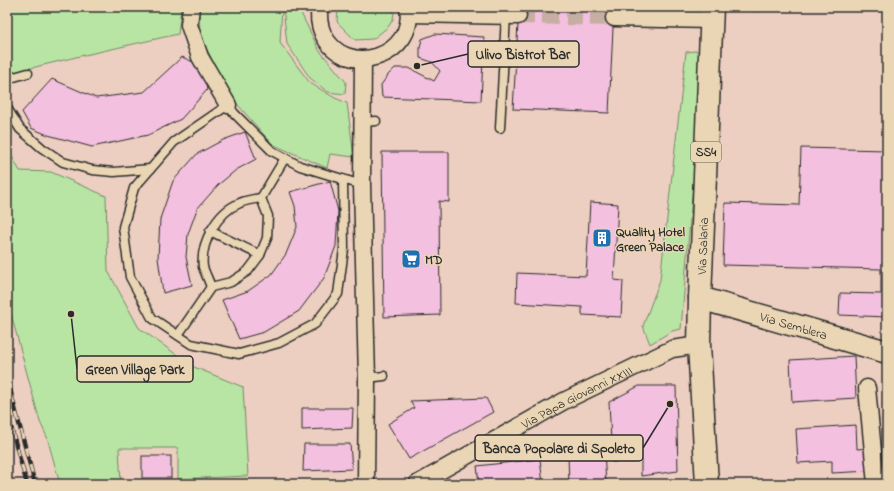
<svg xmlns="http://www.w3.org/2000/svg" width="894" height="491" viewBox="0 0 894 491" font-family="'Indie Flower',sans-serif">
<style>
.green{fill:#b8e5a3;stroke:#728867}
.building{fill:#f3c0df;stroke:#2b2b2b}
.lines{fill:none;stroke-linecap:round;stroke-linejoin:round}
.street-tunnel{stroke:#c6aea3;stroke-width:16;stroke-dasharray:16 8;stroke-linecap:butt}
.lane-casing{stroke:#2b2b2b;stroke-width:11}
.street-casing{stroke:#2b2b2b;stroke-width:19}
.secondary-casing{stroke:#2b2b2b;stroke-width:25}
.primary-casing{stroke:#2b2b2b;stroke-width:25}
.lane{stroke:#ead6b4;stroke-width:8}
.street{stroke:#ead6b4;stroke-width:16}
.secondary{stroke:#ead6b4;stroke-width:22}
.primary{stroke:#ead6b4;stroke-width:22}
.rail-casing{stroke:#2b2b2b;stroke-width:4.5}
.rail{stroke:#ead6b4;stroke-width:3;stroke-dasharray:9;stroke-linecap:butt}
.labels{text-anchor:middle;stroke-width:3;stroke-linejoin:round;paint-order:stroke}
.shield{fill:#ead6b4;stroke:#645e54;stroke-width:1}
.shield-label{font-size:12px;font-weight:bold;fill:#2b2b2b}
.poi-label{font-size:13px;font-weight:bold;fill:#2b2b2b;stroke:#ead6b4;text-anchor:start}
.street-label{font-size:13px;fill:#2b2b2b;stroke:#ead6b4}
.leader{fill:none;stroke:#2b2b2b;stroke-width:1.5}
.callout-dot{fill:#2b2b2b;stroke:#ead6b4;stroke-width:1.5}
.callout{fill:#ead6b4;stroke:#2b2b2b;stroke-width:1.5}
.callout-label{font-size:14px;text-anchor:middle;font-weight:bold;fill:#2b2b2b}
</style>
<rect width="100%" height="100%" fill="#edcfc1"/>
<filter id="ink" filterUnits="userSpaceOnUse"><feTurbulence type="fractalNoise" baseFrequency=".025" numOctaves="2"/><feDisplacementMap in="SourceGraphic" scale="8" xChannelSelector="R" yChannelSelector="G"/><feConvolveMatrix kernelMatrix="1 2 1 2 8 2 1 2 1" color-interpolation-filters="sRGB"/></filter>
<g filter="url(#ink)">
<g class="green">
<path d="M7 7H181L178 34 76 57 7 74Z"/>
<path d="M199 7H282L280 43 310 83 335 98 347 103 354 157 330 154 327 168 272 144 238 105 217 70 200 35Z"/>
<path d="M283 7H290L299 9 319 50 346 82 345 94 328 92 310 78 287 44Z"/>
<path d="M338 7H391L394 13 393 19 389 26 373 39 355 40 337 22Z"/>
<path d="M704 50 681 329 672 331 650 344 643 326 660 280 686 52Z"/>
<path d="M7 148 20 171 51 172 106 196 108 271 139 328 194 367 243 387 248 476 178 479V448H119L121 484H60L47 437 40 422 7 299Z"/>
</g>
<g class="building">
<path d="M519 7H614L609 113 513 109Z"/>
<path d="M740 7H759V11L739 10Z"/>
<path d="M435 34 484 37 481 101 382 97 381 85 388 75 395 68H409L434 81 440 71 432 62 420 58V48L422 39Z"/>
<path d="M182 57 202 66 207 90 181 119 148 135 92 147 48 135 31 128 22 112 52 79 96 98 144 92Z"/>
<path d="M245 132 256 159 236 170 218 185 197 209 188 234 186 257 192 285 163 293 158 258 160 219 173 181 197 154 223 140Z"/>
<path d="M801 148 887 150V317L839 315 840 293 881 294V269L723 265 725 203 799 205Z"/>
<path d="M382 152H449V202L439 201 440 315 384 317Z"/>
<path d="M330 181 338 211 336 246 324 278 299 311 264 332 239 339 222 300 248 291 271 275 286 254 297 227 295 206 290 192Z"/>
<path d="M590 202 618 204 614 280 623 281 621 317 582 315V307L516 303 517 273 586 276Z"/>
<path d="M854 356 856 398 792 402 790 360Z"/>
<path d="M639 386H676L678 471 641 476V460L612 462 609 402Z"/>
<path d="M486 398 493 412 409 459 388 424 414 408 410 401Z"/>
<path d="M302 408H353L352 428 302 430Z"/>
<path d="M856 425 857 449 869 448 870 471 832 473V461L798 463 796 429Z"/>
<path d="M304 444H350L352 469 303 471Z"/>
<path d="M604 450 606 484H569L568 456Z"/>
<rect x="142" y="456" width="29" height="22"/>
<path d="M540 459 543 484H479L477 466Z"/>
</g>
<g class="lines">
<path class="street-tunnel" d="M518 16 614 18"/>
<g class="lane-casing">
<g id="lane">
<path d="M7 79 28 73"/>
<path d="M7 108 20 129 42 148 63 162 92 170 114 172 150 169"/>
<path d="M363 122 376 121"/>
<path d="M500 128 506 15"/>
<path d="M343 179 344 249 338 294 315 324 279 343 239 354 191 344 152 318 130 277 123 227 134 188 174 142 228 105 234 113 272 151 300 166 362 185"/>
<path d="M210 231 260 255"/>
<path d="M211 287C209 281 205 273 203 267 200 243 217 212 240 203 246 200 254 199 261 198"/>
<path d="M178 335 211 287 231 282 248 271 260 255 267 238 268 216 261 198 285 158"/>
<path d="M367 378 384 376"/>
</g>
</g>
<g class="street-casing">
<g id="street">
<path d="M191 7 189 25 200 57 228 105"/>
<path d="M320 7C318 16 319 25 323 34 345 80 417 57 408 7"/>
<path d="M409 14 518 16"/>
<path d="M614 18 711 20"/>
<path d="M363 59 362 185 367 378 366 484"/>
<path d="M867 388 876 484"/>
<path id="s1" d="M417 484 564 401 672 349 699 345"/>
</g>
</g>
<g class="secondary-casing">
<path id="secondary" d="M700 298 699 345 707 484"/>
</g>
<g class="primary-casing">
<g id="primary">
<path id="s2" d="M712 7 700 298 887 352"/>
</g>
</g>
<use href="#lane" class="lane"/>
<use href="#street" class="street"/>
<use href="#secondary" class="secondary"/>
<use href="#primary" class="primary"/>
<g class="rail-casing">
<g id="rail">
<path d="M7 378 35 484"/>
<path d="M7 413 27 484"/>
</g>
</g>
<use href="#rail" class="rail"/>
</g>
</g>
<defs>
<g id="building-square" transform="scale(1)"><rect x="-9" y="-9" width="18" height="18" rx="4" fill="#1f6fb2" stroke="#ead6b4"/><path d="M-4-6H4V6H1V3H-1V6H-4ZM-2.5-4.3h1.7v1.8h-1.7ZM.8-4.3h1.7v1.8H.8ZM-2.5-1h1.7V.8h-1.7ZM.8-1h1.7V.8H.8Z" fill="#fff"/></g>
<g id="supermarket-square" transform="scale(1)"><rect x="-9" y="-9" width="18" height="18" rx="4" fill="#1f6fb2" stroke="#ead6b4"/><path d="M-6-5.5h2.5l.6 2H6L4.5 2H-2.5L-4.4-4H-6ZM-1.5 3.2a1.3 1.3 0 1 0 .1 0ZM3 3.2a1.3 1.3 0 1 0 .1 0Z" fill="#fff"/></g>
</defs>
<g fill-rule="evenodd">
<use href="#building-square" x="602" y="238"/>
<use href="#supermarket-square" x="411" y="259"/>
</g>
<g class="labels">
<rect class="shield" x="691" y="142" width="30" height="20" rx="3"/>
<g class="shield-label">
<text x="706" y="156">SS4</text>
</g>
<g class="poi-label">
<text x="616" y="236">Quality Hotel<tspan x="616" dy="15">Green Palace</tspan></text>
<text x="425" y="264">MD</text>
</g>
<g class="street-label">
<text transform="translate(702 246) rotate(-88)" y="5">Via Salaria</text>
<text dy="5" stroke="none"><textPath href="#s2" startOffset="389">Via Semblera</textPath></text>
<text dy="5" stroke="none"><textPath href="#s1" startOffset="182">Via Papa Giovanni XXIII</textPath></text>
</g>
</g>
<path class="leader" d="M417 66L468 54M71 314L77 369M670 404L643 448"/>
<g class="callout-dot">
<circle cx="417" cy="66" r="4"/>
<circle cx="71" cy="314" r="4"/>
<circle cx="670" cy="404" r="4"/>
</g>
<g class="callout">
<rect x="468" y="41" width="111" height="26" rx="4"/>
<rect x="77" y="356" width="116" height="26" rx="4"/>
<rect x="475" y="435" width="168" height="26" rx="4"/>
</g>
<g class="callout-label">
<text x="523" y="59">Ulivo Bistrot Bar</text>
<text x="135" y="374">Green Village Park</text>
<text x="559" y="453">Banca Popolare di Spoleto</text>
</g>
<rect width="894" height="491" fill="none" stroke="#ead6b4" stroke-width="24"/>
<rect x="12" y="12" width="870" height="467" fill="none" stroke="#2b2b2b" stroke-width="1.5" filter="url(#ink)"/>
</svg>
